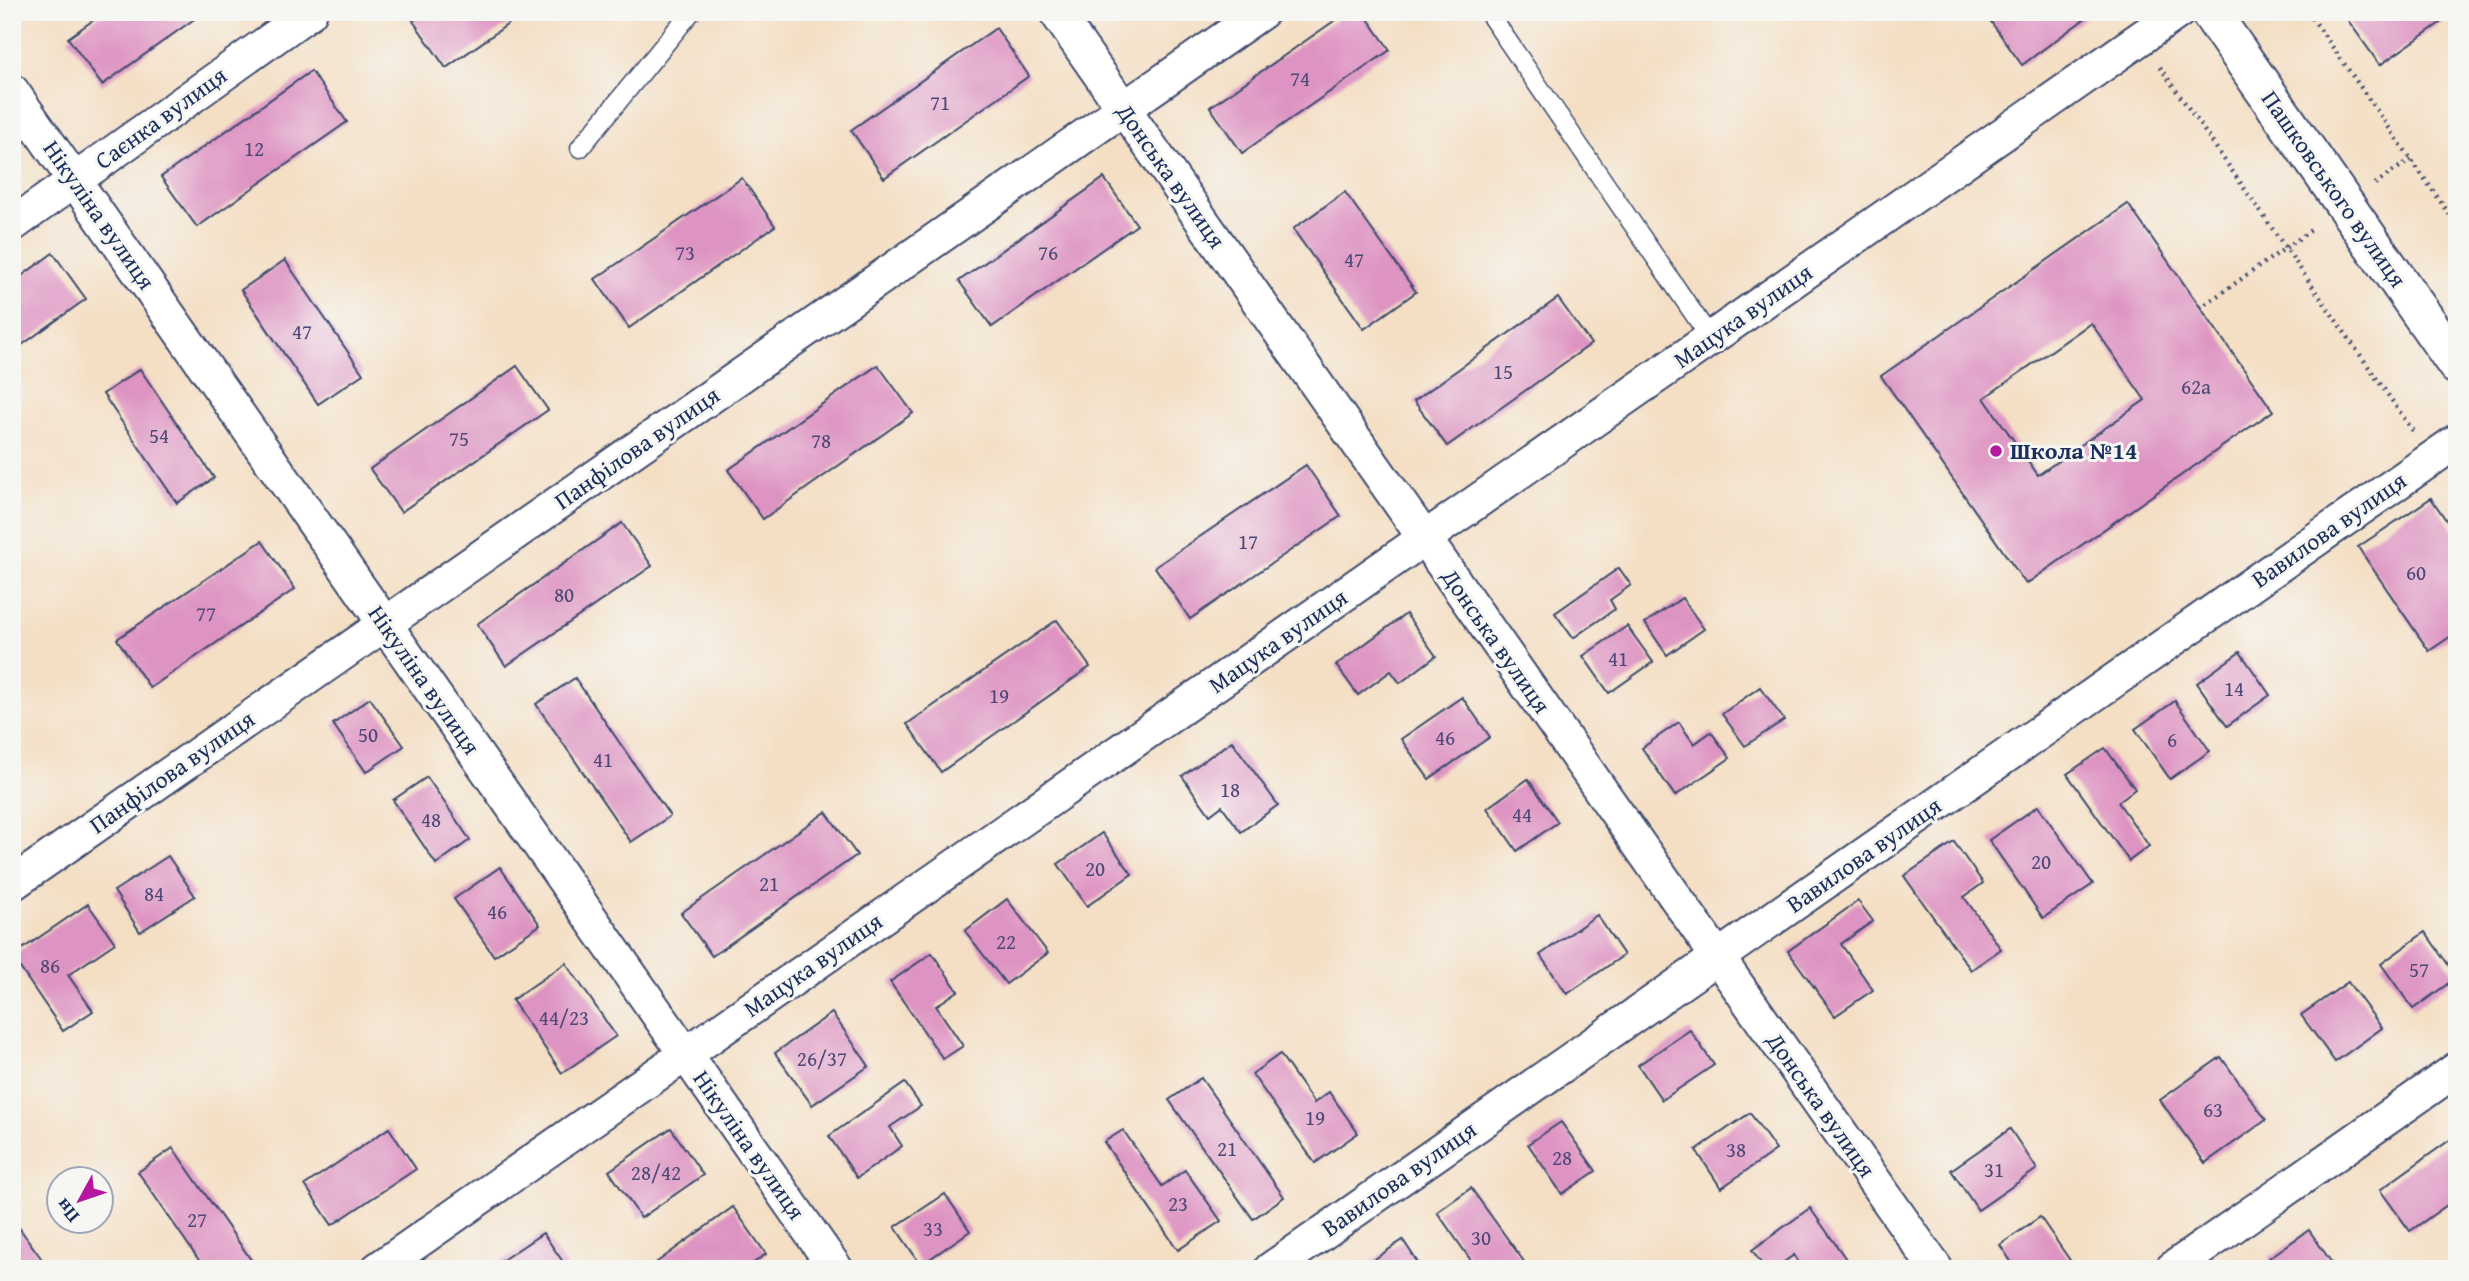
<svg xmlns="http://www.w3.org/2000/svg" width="2469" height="1281" viewBox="0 0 2469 1281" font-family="'Gentium Book Plus',serif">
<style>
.building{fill:#de94c2;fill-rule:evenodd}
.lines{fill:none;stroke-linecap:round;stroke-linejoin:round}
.lane-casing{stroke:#3c496d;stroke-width:21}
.street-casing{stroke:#3c496d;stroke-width:37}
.secondary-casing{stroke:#3c496d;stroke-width:42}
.path{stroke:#3c496d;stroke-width:4.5;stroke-dasharray:2 5;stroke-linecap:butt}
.lane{stroke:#fff;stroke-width:18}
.street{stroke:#fff;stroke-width:33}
.secondary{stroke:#fff;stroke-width:38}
.poi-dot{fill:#b5179e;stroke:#f6f6f2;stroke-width:2.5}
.labels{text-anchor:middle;stroke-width:6;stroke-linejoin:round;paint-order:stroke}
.number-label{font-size:21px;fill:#4c4877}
.street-label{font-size:24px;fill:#1b2f5e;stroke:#f6f6f2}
.poi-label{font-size:24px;font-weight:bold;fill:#1b2f5e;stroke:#f6f6f2;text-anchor:start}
</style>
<rect width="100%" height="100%" fill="#f6f6f2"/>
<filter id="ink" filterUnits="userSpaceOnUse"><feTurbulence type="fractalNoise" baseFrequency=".0143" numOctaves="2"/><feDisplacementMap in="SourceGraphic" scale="14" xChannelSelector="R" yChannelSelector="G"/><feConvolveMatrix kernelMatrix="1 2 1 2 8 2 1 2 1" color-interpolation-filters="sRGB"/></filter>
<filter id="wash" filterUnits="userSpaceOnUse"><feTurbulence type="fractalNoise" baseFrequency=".00686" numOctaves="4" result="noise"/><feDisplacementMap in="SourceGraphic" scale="28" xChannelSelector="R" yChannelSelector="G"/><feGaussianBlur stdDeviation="1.57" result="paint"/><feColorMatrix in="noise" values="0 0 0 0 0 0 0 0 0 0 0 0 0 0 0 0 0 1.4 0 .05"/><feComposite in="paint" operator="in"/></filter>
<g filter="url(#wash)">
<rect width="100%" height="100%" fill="#f4dfc5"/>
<g id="blocks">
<g class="building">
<path d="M105 12H204L102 85 68 38Z"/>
<path d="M425 12H525L446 68 413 21Z"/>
<path d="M1347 12H1363L1390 50 1242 153 1210 107Z"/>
<path d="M1984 12H2094L2022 65Z"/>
<path d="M2342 12H2447L2450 16 2380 65Z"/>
<path d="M996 28 1029 76 884 178 851 130Z"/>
<path d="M311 71 347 122 197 227 161 177Z"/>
<path d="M742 178 775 226 629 328 595 279Z"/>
<path d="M1104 178 1137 225 992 327 959 281Z"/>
<path d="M1345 192 1416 292 1364 329 1293 229Z"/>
<path d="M2128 204 2273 411 2026 584 1881 376ZM2091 323 2145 400 2038 475 1984 398Z"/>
<path d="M53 253 86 299 12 352V283Z"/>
<path d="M285 260 363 374 318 404 241 290Z"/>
<path d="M1558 298 1591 344 1447 446 1414 401Z"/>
<path d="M878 365 913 413 763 519 728 470Z"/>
<path d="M517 366 548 410 401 512 370 469Z"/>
<path d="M140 369 214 478 177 503 103 394Z"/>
<path d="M1306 465 1341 516 1190 619 1155 567Z"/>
<path d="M2431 498 2457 536V632L2429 651 2358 547Z"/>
<path d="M622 523 652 566 506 666 477 624Z"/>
<path d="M262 541 295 589 150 688 117 639Z"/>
<path d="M1619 568 1631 585 1610 600 1615 609 1573 638 1555 613Z"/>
<path d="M1682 598 1704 629 1667 655 1645 623Z"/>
<path d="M1406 614 1436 656 1400 683 1391 671 1358 695 1336 665Z"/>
<path d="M1057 620 1090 667 941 772 907 724Z"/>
<path d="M1627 626 1653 662 1609 693 1583 656Z"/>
<path d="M2240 652 2270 695 2227 726 2197 683Z"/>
<path d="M575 678 670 816 631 842 536 704Z"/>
<path d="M1760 687 1784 720 1745 746 1722 714Z"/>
<path d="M1462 697 1490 737 1429 779 1401 739Z"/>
<path d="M370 698 404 746 366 772 333 724Z"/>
<path d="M2175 701 2210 751 2170 779 2135 729Z"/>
<path d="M1679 722 1694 744 1711 732 1730 758 1675 796 1642 748Z"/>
<path d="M1232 741 1278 805 1241 832 1222 806 1210 815 1182 776Z"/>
<path d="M2105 748 2135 789 2118 802 2149 846 2129 861 2067 774Z"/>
<path d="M427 777 470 840 436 864 393 800Z"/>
<path d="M1528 779 1558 822 1517 851 1487 808Z"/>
<path d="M2038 806 2093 884 2043 918 1989 840Z"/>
<path d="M826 812 857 855 712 956 681 913Z"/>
<path d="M1102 833 1132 874 1087 906 1058 864Z"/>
<path d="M1954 842 1983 883 1964 897 2001 949 1971 970 1904 876Z"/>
<path d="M168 856 195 896 140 932 114 891Z"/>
<path d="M500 867 540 925 494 956 454 899Z"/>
<path d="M1007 899 1048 953 1006 984 965 931Z"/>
<path d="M1858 901 1873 921 1841 944 1873 990 1835 1016 1788 951Z"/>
<path d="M88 904 115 943 68 975 93 1011 63 1031 12 956Z"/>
<path d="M1597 915 1624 955 1567 994 1540 955Z"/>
<path d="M2425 932 2457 977 2413 1009 2381 964Z"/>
<path d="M932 953 958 991 936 1006 963 1046 943 1059 890 982Z"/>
<path d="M566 963 616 1036 562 1073 512 1000Z"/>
<path d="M2348 982 2382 1028 2335 1062 2301 1015Z"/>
<path d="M832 1013 869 1066 812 1105 775 1053Z"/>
<path d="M1690 1030 1714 1065 1662 1100 1638 1065Z"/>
<path d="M1280 1054 1314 1103 1329 1092 1358 1133 1315 1163 1252 1074Z"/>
<path d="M2221 1057 2266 1120 2205 1163 2160 1100Z"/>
<path d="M1201 1078 1284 1197 1253 1219 1169 1100Z"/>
<path d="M905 1083 921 1106 890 1127 902 1146 857 1178 829 1136Z"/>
<path d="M1750 1113 1776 1150 1721 1188 1696 1150Z"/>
<path d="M1561 1122 1596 1171 1562 1194 1528 1144Z"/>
<path d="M389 1128 416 1169 332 1225 305 1185Z"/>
<path d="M671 1128 703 1175 641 1218 609 1171Z"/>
<path d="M2010 1129 2037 1169 1978 1210 1951 1170Z"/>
<path d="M1123 1130 1162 1186 1185 1170 1221 1221 1178 1250 1104 1142Z"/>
<path d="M2454 1137 2457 1142V1198L2410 1231 2380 1190Z"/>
<path d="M173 1148 256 1267 254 1269H205L138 1172Z"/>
<path d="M1471 1188 1525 1263 1517 1269H1477L1437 1212Z"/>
<path d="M945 1194 970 1231 921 1265 895 1227Z"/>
<path d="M733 1207 766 1254 745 1269H655L653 1265Z"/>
<path d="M1810 1208 1853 1269H1803L1794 1255 1774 1269H1765L1752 1250Z"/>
<path d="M2040 1217 2076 1269H2016L2000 1245Z"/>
<path d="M12 1218 49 1269H12Z"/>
<path d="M2309 1230 2336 1269H2276L2269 1258Z"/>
<path d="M543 1233 568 1269H489Z"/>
<path d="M1403 1240 1422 1269H1360Z"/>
</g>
</g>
</g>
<g filter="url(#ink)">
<use href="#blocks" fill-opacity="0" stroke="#3c496d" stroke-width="2"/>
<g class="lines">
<g class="lane-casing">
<g id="lane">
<path d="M1488 12 1711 339"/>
<path d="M580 148 691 12"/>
</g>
</g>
<g class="street-casing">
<g id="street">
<path d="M1056 12 1936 1269"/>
<path d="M12 91 836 1269"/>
<path d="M12 225 310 12"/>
<path d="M12 884 1262 12"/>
<path d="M378 1269 2178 12"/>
<path d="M1271 1269 2457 441"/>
<path d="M2172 1269 2457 1069"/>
</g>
</g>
<g class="secondary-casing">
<path id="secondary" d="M2210 12 2457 365"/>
</g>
<g class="path">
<path d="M2308 12 2457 225"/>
<path d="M2160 67 2413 431"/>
<path d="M2375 184 2411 159"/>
<path d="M2200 308 2314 228"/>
</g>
<use href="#lane" class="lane"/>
<use href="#street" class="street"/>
<use href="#secondary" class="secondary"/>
</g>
</g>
<circle class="poi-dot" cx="1996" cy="451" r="7"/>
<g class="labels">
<g class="number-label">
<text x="1300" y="86">74</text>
<text x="940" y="110">71</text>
<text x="254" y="156">12</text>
<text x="685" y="260">73</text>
<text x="1048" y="260">76</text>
<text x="1354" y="267">47</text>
<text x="302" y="339">47</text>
<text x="1503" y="379">15</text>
<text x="2196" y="394">62а</text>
<text x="159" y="443">54</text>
<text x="459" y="446">75</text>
<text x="821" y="448">78</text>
<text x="1248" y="549">17</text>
<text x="2416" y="580">60</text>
<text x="564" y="602">80</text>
<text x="206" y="621">77</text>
<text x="1618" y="666">41</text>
<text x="2234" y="696">14</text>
<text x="999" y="703">19</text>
<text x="368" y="742">50</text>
<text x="1445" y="745">46</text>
<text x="2172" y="747">6</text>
<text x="603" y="767">41</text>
<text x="1230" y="797">18</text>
<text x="1522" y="822">44</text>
<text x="431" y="827">48</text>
<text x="2041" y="869">20</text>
<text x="1095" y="876">20</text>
<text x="769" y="891">21</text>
<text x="154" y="901">84</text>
<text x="497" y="919">46</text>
<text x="1006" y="949">22</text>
<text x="50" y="973">86</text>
<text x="2419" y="977">57</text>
<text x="564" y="1025">44/23</text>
<text x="822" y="1066">26/37</text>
<text x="2213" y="1117">63</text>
<text x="1315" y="1125">19</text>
<text x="1227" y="1156">21</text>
<text x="1736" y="1157">38</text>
<text x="1562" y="1165">28</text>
<text x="1994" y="1177">31</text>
<text x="656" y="1180">28/42</text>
<text x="1178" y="1211">23</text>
<text x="197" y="1227">27</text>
<text x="933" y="1236">33</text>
<text x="1481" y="1245">30</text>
</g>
<g class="street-label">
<text transform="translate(161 118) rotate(-36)" y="8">Саєнка вулиця</text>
<text transform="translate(1171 176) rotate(55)" y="8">Донська вулиця</text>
<text transform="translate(2334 189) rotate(55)" y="8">Пашковського вулиця</text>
<text transform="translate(99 215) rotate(55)" y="8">Нікуліна вулиця</text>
<text transform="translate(1743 316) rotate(-35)" y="8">Мацука вулиця</text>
<text transform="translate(637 448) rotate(-35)" y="8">Панфілова вулиця</text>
<text transform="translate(2329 530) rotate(-35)" y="8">Вавилова вулиця</text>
<text transform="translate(1278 641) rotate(-35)" y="8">Мацука вулиця</text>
<text transform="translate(1496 641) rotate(55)" y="8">Донська вулиця</text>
<text transform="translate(424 680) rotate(55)" y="8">Нікуліна вулиця</text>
<text transform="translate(172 772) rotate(-35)" y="8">Панфілова вулиця</text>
<text transform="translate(1864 855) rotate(-35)" y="8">Вавилова вулиця</text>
<text transform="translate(813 965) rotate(-35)" y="8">Мацука вулиця</text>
<text transform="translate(1821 1105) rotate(55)" y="8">Донська вулиця</text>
<text transform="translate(749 1145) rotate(55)" y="8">Нікуліна вулиця</text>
<text transform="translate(1399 1179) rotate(-35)" y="8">Вавилова вулиця</text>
</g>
<g class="poi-label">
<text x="2010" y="459">Школа №14</text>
</g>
</g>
<rect width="2469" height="1281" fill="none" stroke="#f6f6f2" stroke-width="42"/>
<g transform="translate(80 1200) rotate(230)"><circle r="33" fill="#f6f6f2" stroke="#9ea6b7" stroke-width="2"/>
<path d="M0-5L12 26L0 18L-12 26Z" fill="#b5179e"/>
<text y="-10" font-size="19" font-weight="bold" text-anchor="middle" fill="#1b2f5e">Пн</text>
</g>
</svg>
